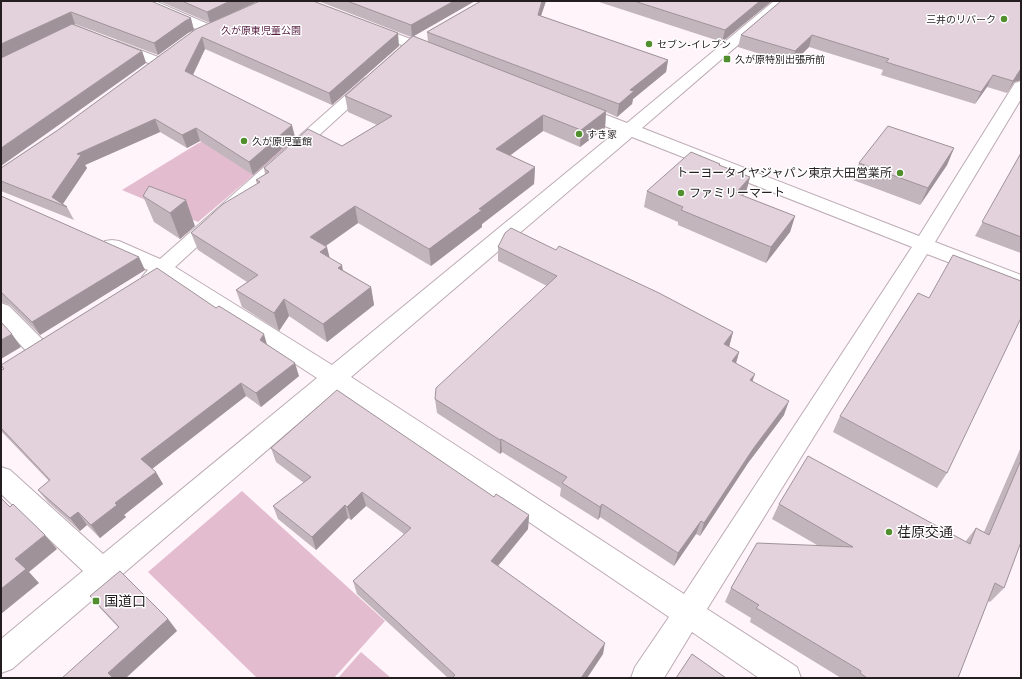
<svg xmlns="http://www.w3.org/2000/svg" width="1022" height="679" viewBox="0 0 1022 679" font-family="'Varela Round','Noto Sans JP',sans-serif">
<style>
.green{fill:#e3bcd0}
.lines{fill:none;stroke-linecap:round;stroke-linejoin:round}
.minor-casing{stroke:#bcabb4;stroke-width:2}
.minor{fill:#fff;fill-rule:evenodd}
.wall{fill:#c3b5bc}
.shaded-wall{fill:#9f9399}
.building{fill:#e3d2db;stroke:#9f9399}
.poi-dot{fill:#518e2d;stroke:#fff;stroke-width:1.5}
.labels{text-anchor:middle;stroke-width:3;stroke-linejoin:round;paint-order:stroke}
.far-poi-label{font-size:10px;fill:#241e21;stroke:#fff;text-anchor:start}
.far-park-label{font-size:10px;fill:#561c40;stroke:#fff}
.poi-label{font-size:12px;fill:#241e21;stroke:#fff;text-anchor:end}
.near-poi-label{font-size:14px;fill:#241e21;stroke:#fff;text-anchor:start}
</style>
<rect width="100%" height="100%" fill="#fff4f9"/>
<g class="green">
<path d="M253 116 295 140 198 222 122 190 197 144Z"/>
<path d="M242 491 385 621 334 678H257L148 572Z"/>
<path d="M361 652 391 678H338Z"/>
</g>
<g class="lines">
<g class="minor-casing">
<g id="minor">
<path d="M137 1H155L215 27 217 30 215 33 210 34 205 33 139 4Z"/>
<path d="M774 1H789L642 128 919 236 1013 86 1015 83 1021 81V99L935 242 1021 275V290L927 254 707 609 797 667 801 678H759L692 632 664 678H631L635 667 669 617 336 391 12 669 1 673V639L83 571 1 494V467L10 470 103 554 317 378 163 278C157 284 152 284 145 282L142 277 148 270 105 251 102 246 105 241 112 240 119 241 160 259 364 79 369 77 374 79 377 82 374 85 175 267 332 365 617 131 571 112 569 109 571 106 577 104 583 106 627 123ZM632 137 912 247 684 594 351 377Z"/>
<path d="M370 24 438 49 440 52 438 55 433 56 428 55 365 31 363 28 365 25Z"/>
<path d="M116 41 166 60 168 63 166 66 161 67 156 66 111 48 109 45 111 42Z"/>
<path d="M1 303 9 306 46 343 49 349 46 355 38 357 30 355 1 324Z"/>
</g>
</g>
<use href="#minor" class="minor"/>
</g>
<g class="wall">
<path d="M1 1 194 30 188 33 158 55 75 24H74L142 51 146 63Z"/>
<path d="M159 1H258L221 18 399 46 332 105 205 49 193 75 295 137 253 175 200 141 187 148 160 132 85 165 87 168 63 204 67 207 74 220 1 191V168L58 130 210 23Z"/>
<path d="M318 1H475L414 36 428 42 427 32 481 1H546L541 16 668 60 666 72 633 99 632 104 617 117 606 112 605 128 580 147 543 131 510 155 535 167 534 184 482 224V227L431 266 358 223 326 246 330 258 343 270 371 287 374 305 327 342 289 316 279 331 242 307 236 290 247 282 198 250 191 233 257 184 256 180 265 174 264 168 342 146 377 125 348 112 345 96 411 37Z"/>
<path d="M596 1H772L722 42Z"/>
<path d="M781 1H1021V80L1014 82 1007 93 987 87 975 104 881 75 883 70 809 47 792 64 738 47 741 35Z"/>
<path d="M954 148 947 165 920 205 853 180 859 163Z"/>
<path d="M1021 153V253L975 236Z"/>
<path d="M720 164V166L750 177 746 192 743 196 795 216 790 232 766 263 678 225V222L644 207 647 191Z"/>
<path d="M1 196 145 270 40 335 10 305 1 302Z"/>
<path d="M143 196 195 226 180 239 154 222Z"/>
<path d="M498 247 556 250 733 332 729 347 739 352 736 364 784 415 748 463 700 536 696 534 674 566 600 517 598 520 560 496 561 488 502 452 500 454 437 413 435 399 547 286 498 261Z"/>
<path d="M267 344 299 376 261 407 246 396 152 469 163 484 124 515 126 517 100 538 87 525 80 531 48 502 38 490 49 481 1 431V370L3 369 1 366Z"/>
<path d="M840 416 947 473 937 488 833 432Z"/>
<path d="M1021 447V542L1004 588 990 602 988 601 958 678H841L750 622 751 618 725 602 731 588 817 545 772 519 779 504 965 542 976 528 984 532Z"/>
<path d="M271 448 494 497 529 515 528 529 498 566 603 654 587 678H448L357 594 353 581 404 534 366 506 351 520 348 518 316 550 278 519 273 506 304 483 276 462Z"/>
<path d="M90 596 168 619 177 631 118 627 101 609Z"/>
</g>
<g class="shaded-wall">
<path d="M230 1H258L210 23 207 12Z"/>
<path d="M454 1H475L412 37 411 25Z"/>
<path d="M542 1H546L537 27 538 15Z"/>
<path d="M760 1H772L722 42 725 30Z"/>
<path d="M71 12 75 24 1 59V44Z"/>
<path d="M191 18 194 30 188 33 158 55 154 43 185 21Z"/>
<path d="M398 33 399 46 332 105 329 93Z"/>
<path d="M812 35 809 47 792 64 795 51Z"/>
<path d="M202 37 205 49 189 83 185 71Z"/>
<path d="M142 51 146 63 1 166V148Z"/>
<path d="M668 60 666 72 633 99 632 104 617 117 619 104 630 90Z"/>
<path d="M1021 69V80L1014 82 1007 93 1013 81 1020 70Z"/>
<path d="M993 75 987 87 975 104 981 92Z"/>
<path d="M606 111 605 128 580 147 581 130Z"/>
<path d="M543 115V131L496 166V149Z"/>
<path d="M155 119 160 132 85 165 87 168 62 205 52 197 77 154Z"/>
<path d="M292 125 295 137 253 175 249 162Z"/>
<path d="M196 128 200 141 187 148 182 135Z"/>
<path d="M954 148 947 165 920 205 928 188Z"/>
<path d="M535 167 534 184 482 224V227L431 266 429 249 479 209Z"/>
<path d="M750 177 746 192 732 208 736 193Z"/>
<path d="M186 200 195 226 180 239 170 213Z"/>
<path d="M355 206 358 223 314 254 310 237Z"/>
<path d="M795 216 790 232 766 263 771 247Z"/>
<path d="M327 247 331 264 320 252Z"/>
<path d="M139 257 145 270 40 335 32 322Z"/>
<path d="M342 265 345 283 338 268Z"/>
<path d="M371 287 374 305 327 342 323 324Z"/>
<path d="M284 299 289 316 279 331 274 313Z"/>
<path d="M733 332 729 347 724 344Z"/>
<path d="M12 334 21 347 1 359V340Z"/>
<path d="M264 334 268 348 260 340Z"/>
<path d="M739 352 735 366 732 361Z"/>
<path d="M295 363 299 376 261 407 256 393Z"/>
<path d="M755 374 750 388V380Z"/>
<path d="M241 383 246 396 148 472 141 459Z"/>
<path d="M789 401 784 415 748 463 700 536 704 523 753 449Z"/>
<path d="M501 439 502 452 500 454V440Z"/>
<path d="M156 472 163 484 124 515 126 517 100 538 91 525 115 503Z"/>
<path d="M362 492 366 506 351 520 347 507Z"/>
<path d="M602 504 600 517 598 520 600 507Z"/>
<path d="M345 505 348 518 316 550 312 537Z"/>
<path d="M78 512 87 525 80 531 70 518Z"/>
<path d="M529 515 528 529 492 573 491 561Z"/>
<path d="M701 521 696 534 674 566 678 553Z"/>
<path d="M45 535 57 549 29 572 39 583 1 614V589L15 559Z"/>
<path d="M168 619 177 631 126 678H112L108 673Z"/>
<path d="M605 643 603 654 587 678H581Z"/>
</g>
<g class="building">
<path d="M1 1H151L191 18 185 21 154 43 71 12 1 44Z"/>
<path d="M182 1H230L207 12Z"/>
<path d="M260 1H313L398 33 329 93 202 37 185 71 292 125 249 162 196 128 182 135 155 119 77 154 81 155 52 197 67 207 1 181V168L58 130 196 29Z"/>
<path d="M347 1H454L411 25Z"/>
<path d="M481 1H542L538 15 668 60 630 90 634 91 619 104 427 32Z"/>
<path d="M634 1H760L725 30Z"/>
<path d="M781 1H1021V69L1020 70 1013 81 993 75 981 92 886 62 889 59 812 35 795 51 741 35Z"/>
<path d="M72 24 142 51 1 148V58Z"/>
<path d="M413 36 606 111 581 130 543 115 496 149 535 167 479 209 482 210 429 249 355 206 310 237 327 247 320 252 342 265 338 268 371 287 323 324 284 299 274 313 236 290 258 275 191 233 223 204 260 182 256 180 269 172 264 168 308 129 342 146 392 116 345 96Z"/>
<path d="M888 126 954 148 928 188 859 163Z"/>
<path d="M691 152 720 164 719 165 750 177 736 193 795 216 771 247 681 210 683 207 647 191Z"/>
<path d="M1021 153V237L982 222Z"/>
<path d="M149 186 186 200 170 213 143 196Z"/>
<path d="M1 196 139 257 32 322 1 292Z"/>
<path d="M511 228 556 250 559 246 659 293 733 332 724 344 739 352 732 361 755 374 750 380 789 401 753 449 704 523 701 521 678 553 602 504 600 507 562 483 567 477 501 439 500 440 435 399 436 388 557 276 498 247 505 233Z"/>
<path d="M953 255 1021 281V318L947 473 840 416 918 293 929 298Z"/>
<path d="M157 268 216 308 219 306 264 334 260 340 295 363 256 393 241 383 141 459 156 472 115 503 117 505 91 525 78 512 70 518 38 490 50 480 1 428V370L4 369 1 365Z"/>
<path d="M1 322 12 334 1 340Z"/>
<path d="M337 390 494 497 496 494 529 515 491 561 605 643 581 678H452L455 675 353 581 411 528 362 492 347 507 345 505 312 537 273 506 311 477 271 448Z"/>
<path d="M808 456 970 544 976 528 989 535 1021 460V542L1004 588 995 583 958 678H867L860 673 861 671 756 608 759 605 731 588 757 543 853 547 779 504Z"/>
<path d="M1 498 10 507 13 504 45 535 15 559 26 569 1 589Z"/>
<path d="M120 571 168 619 108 673 113 678H62L119 627 90 596Z"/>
<path d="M692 654 726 678H676Z"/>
</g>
<g class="poi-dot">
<circle cx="1004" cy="19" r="4"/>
<circle cx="649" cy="44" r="4"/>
<rect x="723" y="55" width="8" height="8" rx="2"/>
<circle cx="579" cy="134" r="4"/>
<circle cx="244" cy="141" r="4"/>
<circle cx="900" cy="173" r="4"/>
<circle cx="681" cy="193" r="4"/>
<circle cx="889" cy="532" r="4"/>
<rect x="92" y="597" width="8" height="8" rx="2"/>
</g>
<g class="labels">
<g class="far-poi-label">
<text x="996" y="23" text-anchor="end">三井のリパーク</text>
<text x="657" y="48">セブン-イレブン</text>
<text x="735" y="63">久が原特別出張所前</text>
<text x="587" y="138">すき家</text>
<text x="252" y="145">久が原児童館</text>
</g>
<g class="far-park-label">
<text x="261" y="34">久が原東児童公園</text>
</g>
<g class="poi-label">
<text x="892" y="177">トーヨータイヤジャパン東京大田営業所</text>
<text x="689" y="197" text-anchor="start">ファミリーマート</text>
</g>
<g class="near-poi-label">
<text x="897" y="537">荏原交通</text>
<text x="104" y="606">国道口</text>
</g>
</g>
<rect width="1022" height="679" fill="none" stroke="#241e21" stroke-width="4"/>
</svg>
